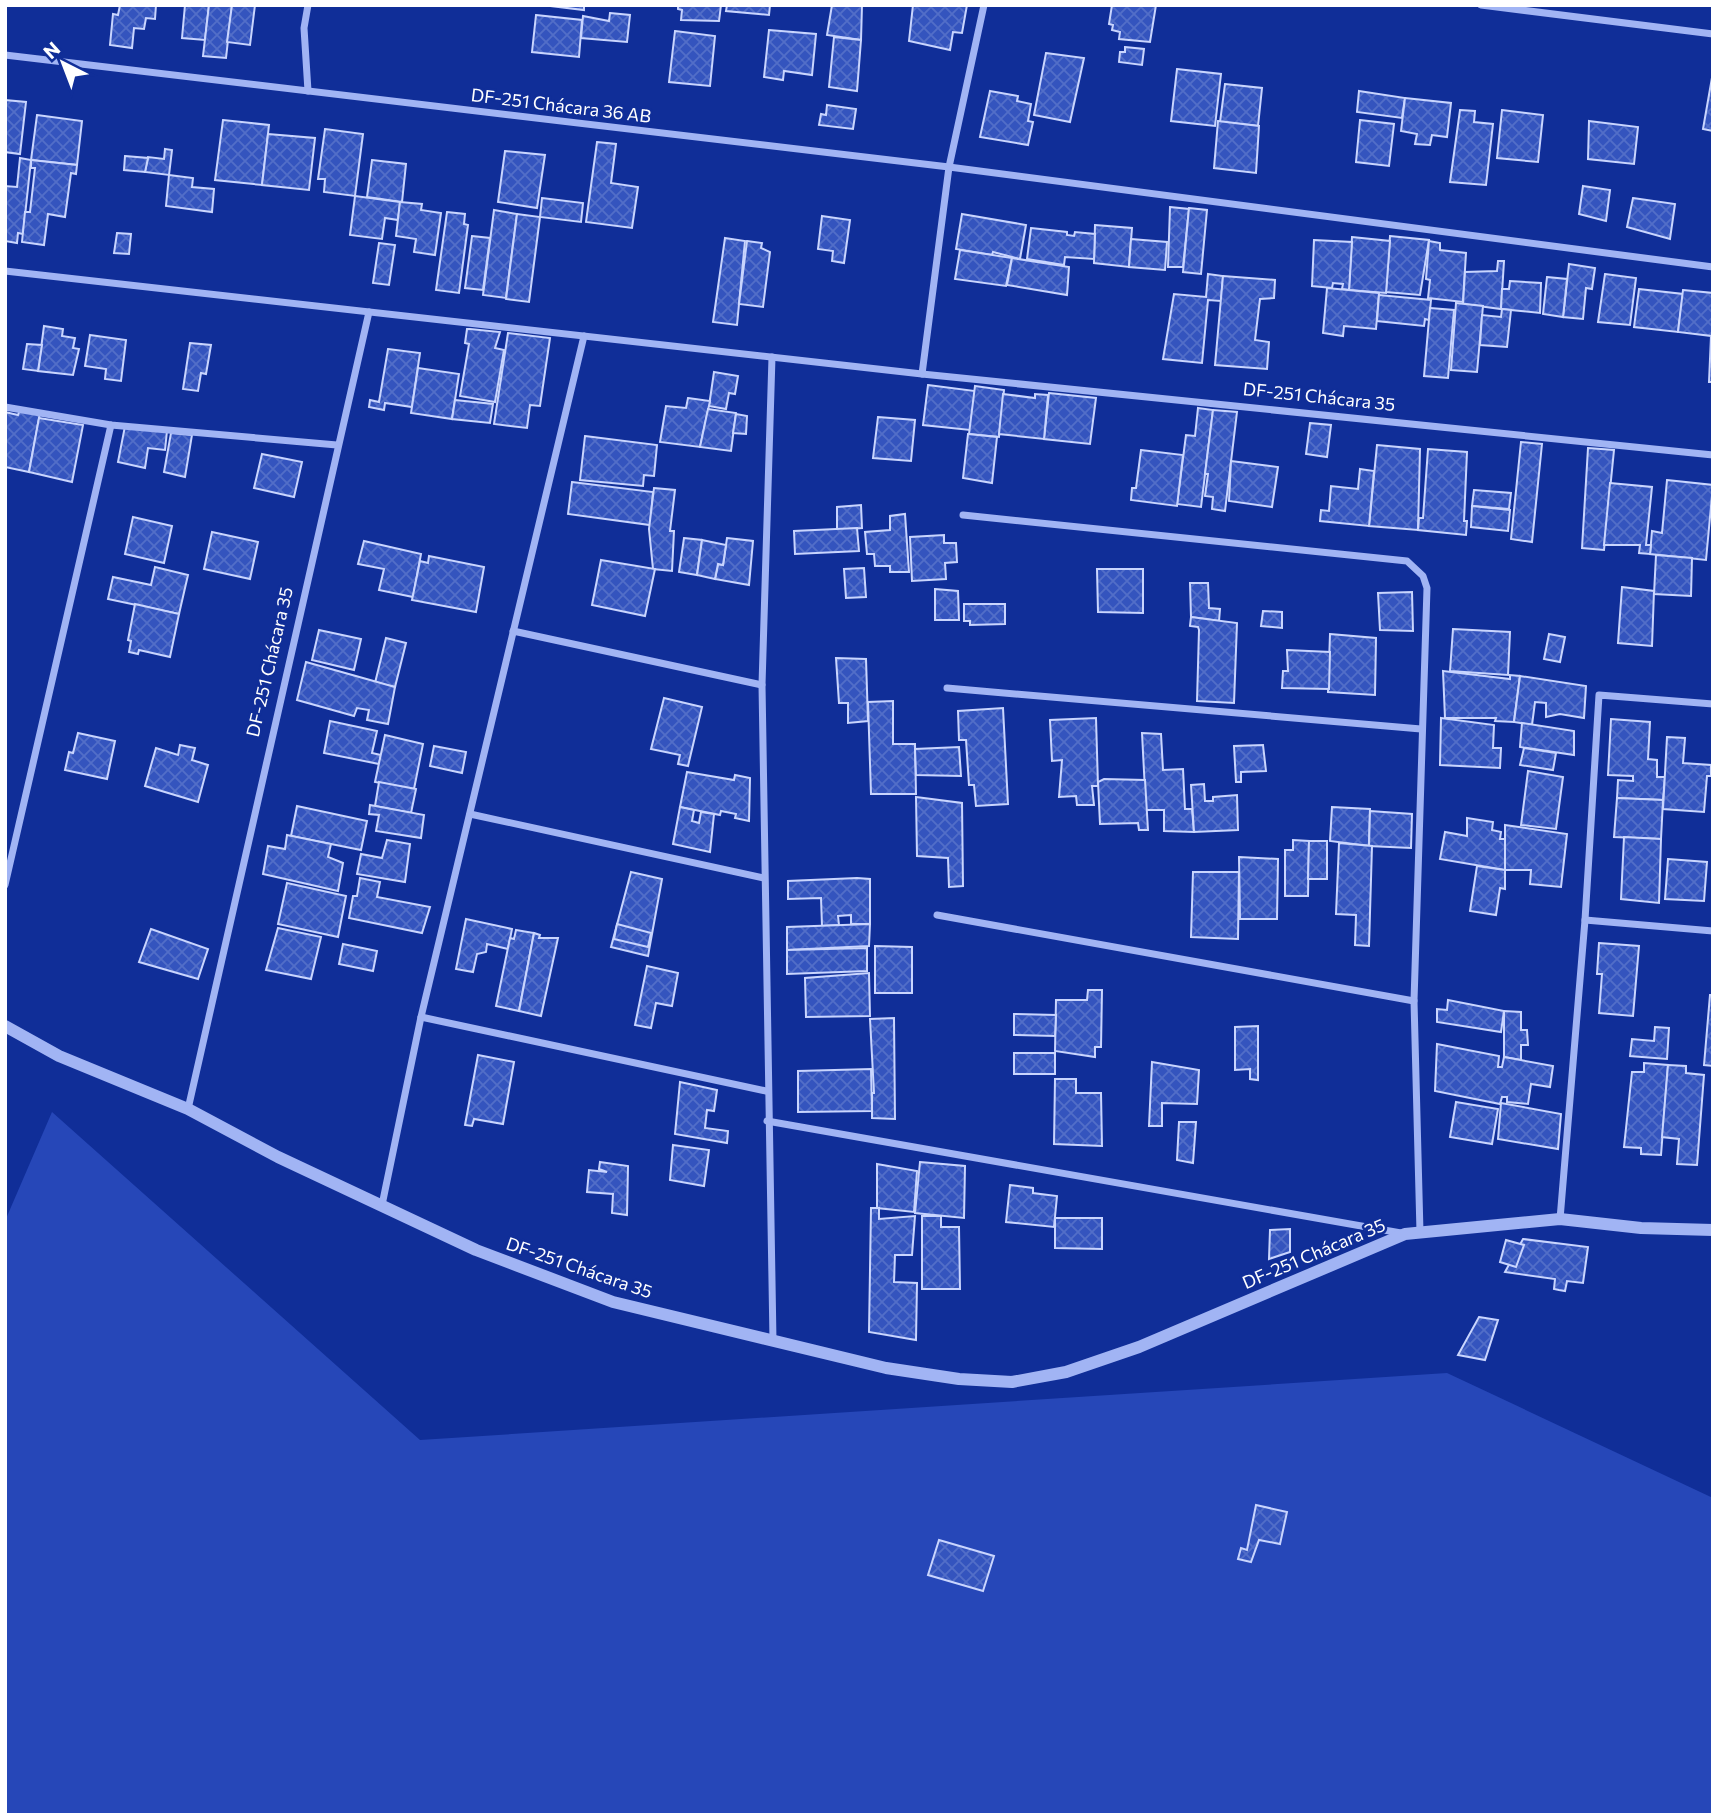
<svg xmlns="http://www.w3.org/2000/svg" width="1718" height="1820" viewBox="0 0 1718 1820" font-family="Commissioner,sans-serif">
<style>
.grass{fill:#2647b8}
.building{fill:url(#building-cross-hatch);stroke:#c9d5fe;stroke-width:2}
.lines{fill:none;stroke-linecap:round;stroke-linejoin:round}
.minor{stroke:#a1b4f4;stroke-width:7}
.tertiary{stroke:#a1b4f4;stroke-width:12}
.labels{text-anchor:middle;stroke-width:5;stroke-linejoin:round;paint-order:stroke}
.street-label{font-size:18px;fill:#fff;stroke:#102e98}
</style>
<defs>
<pattern id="building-cross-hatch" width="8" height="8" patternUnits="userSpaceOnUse" patternTransform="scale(1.75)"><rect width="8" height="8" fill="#3454be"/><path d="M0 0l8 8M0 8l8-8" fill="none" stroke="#526ec8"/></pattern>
</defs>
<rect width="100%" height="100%" fill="#102e98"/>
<path class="grass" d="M52 1112 420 1440 1447 1373 1713 1498V1815H5V1221Z"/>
<g class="building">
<path d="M120 5H156L155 19 146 18 144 29 134 28 132 48 110 45 113 14 118 15Z"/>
<path d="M185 5H209L205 40 182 38Z"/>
<path d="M209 5H232L226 58 203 56Z"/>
<path d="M232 5H255L250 45 227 42Z"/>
<path d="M542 5H584V10Z"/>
<path d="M678 5H721L719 21 681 20 682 10 678 9Z"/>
<path d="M727 5H770L769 15 726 11Z"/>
<path d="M832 5H862L861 40 827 35Z"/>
<path d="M913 5H967L962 33 953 32 950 50 909 41Z"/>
<path d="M1112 5H1156L1150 42 1119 39 1120 32 1112 30 1113 25 1109 24Z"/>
<path d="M610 13 630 15 627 42 581 38 583 16 609 21Z"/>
<path d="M536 15 582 20 579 57 532 52Z"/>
<path d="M769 30 816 34 812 75 784 71 783 80 764 77Z"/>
<path d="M675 31 715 36 710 86 669 82Z"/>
<path d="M834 37 861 40 857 91 829 87Z"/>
<path d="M1125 47 1144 49 1142 65 1119 62 1120 52H1125Z"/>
<path d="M1046 53 1084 58 1070 122 1034 115Z"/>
<path d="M1177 69 1221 74 1215 126 1171 121Z"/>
<path d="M1713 72V131L1703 129Z"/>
<path d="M1225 84 1262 88 1258 126 1220 122Z"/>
<path d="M990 91 1018 96 1017 101 1031 104 1028 121 1033 122 1028 145 980 137Z"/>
<path d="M1359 91 1405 98 1402 118 1357 112Z"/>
<path d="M1405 98 1451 103 1447 137 1432 135 1430 145 1415 144 1417 134 1401 131Z"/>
<path d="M5 100 26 102 20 154 5 152Z"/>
<path d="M827 105 856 109 853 129 819 125 821 114 826 115Z"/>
<path d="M1460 110 1475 111 1474 122 1493 124 1486 185 1450 182Z"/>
<path d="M1502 110 1543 115 1538 162 1497 158Z"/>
<path d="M37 115 82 121 77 165 31 160Z"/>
<path d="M223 120 269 125 262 185 215 180Z"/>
<path d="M1360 120 1394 124 1389 166 1356 162Z"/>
<path d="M1218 121 1259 126 1256 173 1214 168Z"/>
<path d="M1589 121 1638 127 1634 164 1588 159Z"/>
<path d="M325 129 363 134 355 196 324 192 325 179H318Z"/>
<path d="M268 134 315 138 309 190 262 185Z"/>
<path d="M597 142 616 144 611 183 638 187 632 228 586 222Z"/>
<path d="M165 149 172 150 169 175 145 172 148 157 164 159Z"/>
<path d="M505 151 545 155 537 208 498 202Z"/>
<path d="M125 156 148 158 145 172 124 170Z"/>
<path d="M20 158 31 160 23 234 18 233 17 243 5 241V186L17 187Z"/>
<path d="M31 160 77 165 76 174 71 173 65 217 48 214 44 245 22 242 25 212H30L35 168H31Z"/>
<path d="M372 160 406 164 402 202 367 197Z"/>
<path d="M169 175 193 178 192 187 214 189 212 212 166 206Z"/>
<path d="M1583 186 1610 190 1606 221 1579 214Z"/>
<path d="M355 196 400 202 398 220 385 218 382 239 350 235Z"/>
<path d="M542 198 583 203 581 222 540 217Z"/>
<path d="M1633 198 1675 204 1670 239 1627 227Z"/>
<path d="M400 202 422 204 421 210 441 213 435 255 414 252 416 239 396 236Z"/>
<path d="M1170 207 1189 209 1183 267H1168Z"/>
<path d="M1189 208 1207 210 1201 274 1183 272Z"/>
<path d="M494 210 517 214 506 298 483 295Z"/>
<path d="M447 212 465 214 464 224 468 225 459 293 436 290Z"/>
<path d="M517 214 540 217 529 302 506 299Z"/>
<path d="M962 214 1026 225 1020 259 993 252 992 255 956 249Z"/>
<path d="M822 216 850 220 844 263 832 261 833 251 818 249Z"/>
<path d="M1095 225 1132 228 1129 267 1094 263Z"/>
<path d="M1031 228 1067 232V235L1074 236 1075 232 1095 234 1094 259 1065 257 1064 265 1027 259Z"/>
<path d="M117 233 131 234 129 254 114 253Z"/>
<path d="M472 236 490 238 483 290 465 288Z"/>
<path d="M1390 236 1429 240 1420 295 1386 292Z"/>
<path d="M1352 237 1390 241 1386 293 1349 290Z"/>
<path d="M725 238 745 241 737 325 713 322Z"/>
<path d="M1131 239 1167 242 1165 270 1129 267Z"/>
<path d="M1314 240 1352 242 1349 290 1342 289 1343 284 1333 283 1332 288 1312 286Z"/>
<path d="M747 241 762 243 761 248 770 252 763 307 739 304Z"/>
<path d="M1429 241 1440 243V250L1466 253 1463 302 1428 298 1430 280 1426 279Z"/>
<path d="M379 243 395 245 389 285 373 283Z"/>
<path d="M960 250 1012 258 1006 286 955 279Z"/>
<path d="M1012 258 1069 267 1067 295 1007 285Z"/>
<path d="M1498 261H1504L1501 309 1463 304 1465 272 1497 271Z"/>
<path d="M1569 264 1595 268 1592 289 1586 288 1583 319 1563 317Z"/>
<path d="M1208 274 1223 276 1221 301 1208 300 1202 363 1163 359 1174 294 1206 297Z"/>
<path d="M1605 274 1636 278 1630 325 1598 322Z"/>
<path d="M1223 276 1275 280 1274 298 1260 299 1255 340 1269 342 1267 369 1215 365Z"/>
<path d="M1547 277 1567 279 1563 317 1543 314Z"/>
<path d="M1510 281 1541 283 1540 313 1501 309 1502 289H1509Z"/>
<path d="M1327 288 1379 293 1376 329 1344 326 1343 336 1323 333Z"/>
<path d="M1639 289 1683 294 1678 332 1634 327Z"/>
<path d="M1683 290 1713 293V382H1709L1711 336 1678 332Z"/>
<path d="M1379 295 1431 300 1429 320 1425 319 1424 326 1377 321Z"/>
<path d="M1456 303 1483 306 1477 372 1451 370Z"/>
<path d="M1430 308 1454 310 1448 378 1424 376Z"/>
<path d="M1502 309 1511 310 1507 347 1480 345 1482 315 1501 317Z"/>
<path d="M44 326 63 329 62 336 75 338 73 348 79 349 73 375 38 371Z"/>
<path d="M470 329 500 332 495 348 504 350 495 402 460 396 469 344 465 343 467 329Z"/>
<path d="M508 333 550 338 540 406 530 405 527 428 494 424Z"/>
<path d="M90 335 126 340 121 381 105 379 106 369 85 366Z"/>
<path d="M190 343 211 345 206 374 201 373 198 391 183 389Z"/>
<path d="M27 344 42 345 38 371 23 369Z"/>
<path d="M388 349 420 353 412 407 385 403 384 410 369 407 370 400 379 402Z"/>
<path d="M418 368 459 374 452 419 411 413Z"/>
<path d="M714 372 738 376 735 394 729 393 726 409 709 406Z"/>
<path d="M928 385 975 391 970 430 923 425Z"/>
<path d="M975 386 1004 390 999 437 969 434Z"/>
<path d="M1049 393 1096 398 1090 444 1044 439Z"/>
<path d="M1003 394 1035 398V394L1048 395 1044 439 999 434Z"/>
<path d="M688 398 710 401 700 447 660 442 666 406 686 408Z"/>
<path d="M455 400 493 404 490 423 452 419Z"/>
<path d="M1198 408 1213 410 1201 507 1177 504 1186 435 1195 436Z"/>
<path d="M708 409 736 413 731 451 700 447Z"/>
<path d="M20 410 40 413 29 472 5 467V412L18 415Z"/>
<path d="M1213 410 1237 412 1225 511 1212 509 1213 497 1205 496 1208 474H1205Z"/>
<path d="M736 414 747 416 746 434 733 433Z"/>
<path d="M878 417 915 420 911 461 873 458Z"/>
<path d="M39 418 83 425 72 482 29 472Z"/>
<path d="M1310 423 1331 425 1327 457 1306 454Z"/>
<path d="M125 426 167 431 165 450 148 448 145 468 118 462Z"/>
<path d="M171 433 192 435 185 477 164 472Z"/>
<path d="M968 434 997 437 992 483 963 478Z"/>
<path d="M585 436 657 445 654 476 644 475 643 486 580 480Z"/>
<path d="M1521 442 1542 444 1532 542 1511 539Z"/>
<path d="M1377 445 1420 449 1418 530 1369 526Z"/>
<path d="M1588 448 1614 450 1604 550 1582 548Z"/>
<path d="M1428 449 1467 452 1464 521H1467L1466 535 1418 530 1419 518H1423Z"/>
<path d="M1141 450 1183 455 1177 506 1131 500 1132 488H1136Z"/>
<path d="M262 454 302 462 294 497 254 488Z"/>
<path d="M1231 461 1278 467 1272 507 1229 501Z"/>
<path d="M1360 469 1374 471 1369 526 1320 521 1321 510 1329 511 1331 486 1358 489Z"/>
<path d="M1667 480 1713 485 1706 560 1650 554 1652 531 1662 533Z"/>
<path d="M572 482 653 492 650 525 568 514Z"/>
<path d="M1610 483 1652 487 1646 545H1651L1650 554 1639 553 1640 545H1604Z"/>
<path d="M654 488 675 490 670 531H674L672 571 653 569 649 529Z"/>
<path d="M1474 490 1511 493 1509 509 1472 506Z"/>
<path d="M861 505 862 528 837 530V507Z"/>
<path d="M1472 506 1510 510 1508 531 1471 527Z"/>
<path d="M905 514 909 572H890V566H875L874 554H867L865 532 890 530V516Z"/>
<path d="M133 517 172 526 164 563 125 554Z"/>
<path d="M857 528 859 551 795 554 794 531Z"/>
<path d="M212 532 258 542 250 579 204 569Z"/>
<path d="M944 535V543H956L957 562 945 563 946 579 912 581 910 537Z"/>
<path d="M684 538 702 540 697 575 679 572Z"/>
<path d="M727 538 753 541 749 585 715 579 718 564 723 565Z"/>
<path d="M702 540 726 545 723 565 718 564 715 579 697 575Z"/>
<path d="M364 541 421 554 413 597 379 590 384 569 358 564Z"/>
<path d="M1656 555 1692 558 1691 596 1654 594Z"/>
<path d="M429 556 484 567 476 612 412 600 420 561 428 563Z"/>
<path d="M601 560 655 569 645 616 592 605Z"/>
<path d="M155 567 188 575 179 614 108 599 113 577 151 585Z"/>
<path d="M864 568 866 597 846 598 844 569Z"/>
<path d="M1097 569H1143V613L1098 612Z"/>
<path d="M1190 583H1208L1209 608 1220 609 1219 621 1191 617Z"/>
<path d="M1622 587 1654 591 1652 646 1618 643Z"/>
<path d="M935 589 958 591 959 620H935Z"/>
<path d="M1412 592 1413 631 1380 630 1378 593Z"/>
<path d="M135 604 179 614 170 657 139 650 138 654 129 652 131 641 128 640Z"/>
<path d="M964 604H1005V624L970 625V621H964Z"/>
<path d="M1263 611 1282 612V628L1261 626Z"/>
<path d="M1191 617 1237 623 1234 703 1197 701 1199 630 1198 627 1190 626Z"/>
<path d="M1453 629 1510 632 1508 675 1450 671Z"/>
<path d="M319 630 361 639 354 670 312 660Z"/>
<path d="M1330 634 1376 638 1375 695 1328 692Z"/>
<path d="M1549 634 1565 637 1560 662 1544 659Z"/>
<path d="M386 638 406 643 395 687 375 683Z"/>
<path d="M1287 650 1330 652 1329 689 1282 688 1283 671H1288Z"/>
<path d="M836 658 866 659 868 721 848 723V703H839Z"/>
<path d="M306 662 395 687 388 724 367 720 369 710 357 708 354 716 297 700Z"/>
<path d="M1443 671 1510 679V675L1520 676 1514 722 1495 721 1496 718H1445Z"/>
<path d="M1520 676 1586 686 1584 718 1560 714 1546 717V703L1535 702 1532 725 1514 722Z"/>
<path d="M664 698 702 707 688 766 678 764 680 755 651 749Z"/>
<path d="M893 701V744H915L916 794H871L868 702Z"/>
<path d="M1003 708 1008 804 976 806 974 785H969L966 740H959L958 711Z"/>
<path d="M1096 718 1098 786H1092L1094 805H1077L1076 796 1059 797 1062 760 1052 761 1050 720Z"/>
<path d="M1441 718 1494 725 1493 748H1501L1500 768 1440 765Z"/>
<path d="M1611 719 1650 722 1648 759 1657 760V777H1665L1663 800 1617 798 1618 780 1633 781V776L1608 775Z"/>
<path d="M330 721 377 731 372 753 381 755 379 764 324 753Z"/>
<path d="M1522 723 1574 731V755L1520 747Z"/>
<path d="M78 733 115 741 107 779 65 770 69 752 73 753Z"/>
<path d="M1142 733 1161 734 1163 770 1183 769 1185 809H1192L1194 832 1164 831V810H1146Z"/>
<path d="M385 735 423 744 414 789 375 782Z"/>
<path d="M1667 737 1685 738 1683 763 1711 765V776H1707L1704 812 1663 809Z"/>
<path d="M180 745 195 748 192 760 208 765 198 802 145 786 156 748 178 755Z"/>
<path d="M1263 745 1266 771 1241 772V782H1236L1234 746Z"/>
<path d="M434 746 466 752 462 773 430 766Z"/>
<path d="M959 747 961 776 916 775 915 749Z"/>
<path d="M1524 748 1556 753 1553 770 1520 765Z"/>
<path d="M1528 771 1563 777 1556 829 1521 825Z"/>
<path d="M687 772 734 780 735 775 750 778 749 821 735 818 736 814 721 811 720 815 680 807Z"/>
<path d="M1104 779 1145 780 1148 830H1139L1138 823 1100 824 1098 782Z"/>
<path d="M379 782 416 789 411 813 375 806Z"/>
<path d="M1204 784 1205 801H1213V797L1237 795 1238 830 1194 832 1191 785Z"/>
<path d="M916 797 962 803 963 886 949 887 948 858 917 856Z"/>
<path d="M1617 798 1663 800 1661 839 1614 837Z"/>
<path d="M370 805 424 815 421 838 376 831 379 815 369 814Z"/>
<path d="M297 806 367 821 361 850 291 836Z"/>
<path d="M680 807 694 810 692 821 699 823 701 812 714 814 710 852 673 844Z"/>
<path d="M1332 807 1370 809 1369 846 1330 841Z"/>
<path d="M1370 811 1412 814 1411 848 1369 846Z"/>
<path d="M1467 818 1493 822 1492 830 1501 832 1500 839H1505V870L1440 859 1445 832 1467 836Z"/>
<path d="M1505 825 1567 834 1561 887 1530 884 1531 870H1505Z"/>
<path d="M287 835 331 844 328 857 343 863 338 891 263 874 268 846 285 849Z"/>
<path d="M1624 837 1661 839 1659 903 1621 899Z"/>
<path d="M387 840 410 844 405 882 357 874 361 854 382 858Z"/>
<path d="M1293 840 1309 841 1308 896H1285V850H1293Z"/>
<path d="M1309 841H1327V879H1308Z"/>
<path d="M1339 843 1372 846 1369 946 1355 945 1356 915 1336 914Z"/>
<path d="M1239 857 1278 859 1277 919H1240Z"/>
<path d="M1668 859 1707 862 1704 901 1665 899Z"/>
<path d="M1477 866 1505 870V889L1500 888 1496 915 1470 911Z"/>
<path d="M631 872 662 879 648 956 611 947Z"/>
<path d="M1193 872H1239L1238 939 1191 937Z"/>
<path d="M360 878 380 882 377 897 430 907 422 933 349 918 353 896H357Z"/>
<path d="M857 878 870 879V924H851V915L838 916 839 925 822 926 821 898 788 899V881Z"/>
<path d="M287 883 346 896 338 937 278 924Z"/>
<path d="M466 919 512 929 508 949 487 944 486 952 477 954 473 972 456 969Z"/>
<path d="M617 924 651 933 648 947 614 939Z"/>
<path d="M870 924 869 946 787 950V927Z"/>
<path d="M278 928 321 937 311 979 266 970Z"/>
<path d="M151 929 208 949 198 979 139 962Z"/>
<path d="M516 930 534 933 519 1011 496 1006 510 938 514 939Z"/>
<path d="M534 933 540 935 539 938H558L541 1016 519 1011Z"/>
<path d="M1599 943 1639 946 1633 1016 1599 1013 1602 974H1597Z"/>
<path d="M343 944 377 951 373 971 339 964Z"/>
<path d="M875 946 912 947V993H875Z"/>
<path d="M867 948V971L787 974V950Z"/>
<path d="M647 966 678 973 672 1006 656 1003 651 1028 635 1025Z"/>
<path d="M869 973 870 1016 806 1017 805 978Z"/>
<path d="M1088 990H1102L1101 1047H1095V1057L1055 1051 1056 1000H1087Z"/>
<path d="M1710 995H1713V1066L1704 1065Z"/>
<path d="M1448 1000 1504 1011 1501 1032 1437 1022V1009L1447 1010Z"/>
<path d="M1504 1011 1521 1012V1030H1527L1528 1045H1521V1060L1504 1057Z"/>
<path d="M1014 1014 1056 1015 1055 1036 1014 1035Z"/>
<path d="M894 1018 895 1119 872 1118V1093H874L870 1019Z"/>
<path d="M1258 1026V1080L1250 1079V1069L1235 1070V1027Z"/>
<path d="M1655 1027 1669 1028 1667 1059 1630 1056 1632 1039 1654 1041Z"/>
<path d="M1437 1044 1499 1056 1498 1067H1502L1504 1057 1553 1066 1550 1087 1531 1084 1528 1104 1507 1102V1097H1502L1500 1104 1435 1091Z"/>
<rect x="1014" y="1053" width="41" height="21"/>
<path d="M478 1055 514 1062 503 1124 474 1119 472 1126 465 1125Z"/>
<path d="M1152 1062 1199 1070 1197 1104 1162 1103V1126H1149Z"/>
<path d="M1644 1063 1668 1065 1661 1155 1641 1154V1148L1624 1147 1632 1072H1644Z"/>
<path d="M1668 1065 1686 1066V1073L1704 1075 1697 1165 1677 1164 1679 1139 1662 1137Z"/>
<path d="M871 1069 872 1111 798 1112V1071Z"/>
<path d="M1055 1079H1076V1093H1101L1102 1146 1054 1144Z"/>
<path d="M680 1082 717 1090 714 1111 707 1110 705 1128 728 1131 727 1143 675 1134Z"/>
<path d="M1456 1102 1498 1109 1492 1144 1450 1137Z"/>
<path d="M1501 1103 1561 1114 1558 1149 1498 1139Z"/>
<path d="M1179 1122H1196L1193 1163 1177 1160Z"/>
<path d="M673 1145 709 1150 704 1186 670 1180Z"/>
<path d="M600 1162 628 1166 627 1215 612 1213 613 1194 587 1192 589 1170 607 1172 599 1169Z"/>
<path d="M920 1162 965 1166 964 1218 915 1213Z"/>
<path d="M877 1164 917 1171 914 1212 877 1208Z"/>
<path d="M1010 1185 1033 1188V1193L1057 1196 1054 1227 1006 1222Z"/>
<path d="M871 1208H879V1219L915 1216 912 1255H895L894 1282 917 1283 916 1340 869 1332Z"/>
<path d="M922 1216H941V1227H959L960 1289H922Z"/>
<path d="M1055 1218H1102V1249L1055 1248Z"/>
<path d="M1290 1229V1252L1269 1259 1270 1230Z"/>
<path d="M1523 1239 1588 1247 1583 1283 1567 1281 1565 1291 1559 1290 1554 1289 1555 1279 1505 1272Z"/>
<path d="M1506 1240 1524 1245 1516 1267 1500 1262Z"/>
<path d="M1479 1317 1498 1320 1485 1360 1458 1355Z"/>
<path d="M1256 1505 1287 1512 1280 1544 1259 1540 1251 1562 1238 1559 1241 1548 1247 1550Z"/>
<path d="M939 1540 994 1556 983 1591 928 1575Z"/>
</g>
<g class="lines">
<g class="minor">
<path d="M1481 5 1713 34"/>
<path d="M5 55 949 167 1713 267"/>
<path d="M308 91 304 28 308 5"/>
<path d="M5 271 922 374 1713 455"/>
<path d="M772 357 762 685 773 1341"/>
<path d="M922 374 949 167 984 5"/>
<path d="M5 407 111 425 337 445"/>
<path d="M963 515 1407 561 1423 576 1427 588 1414 1001 1420 1232"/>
<path d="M513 631 762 685"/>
<path d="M947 688 1421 729"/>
<path d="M470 814 764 878"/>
<path d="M5 885 111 425"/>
<path d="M937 915 1414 1001"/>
<path d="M1585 920 1713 931"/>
<path d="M421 1017 766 1091"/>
<path d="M188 1109 369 312"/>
<path d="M767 1121 1401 1233"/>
<path d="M382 1205 421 1017 584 336"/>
<path d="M1560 1219 1585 920 1599 695 1713 704"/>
</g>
<path class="tertiary" d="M5 1026 59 1056 188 1109 278 1157 476 1250 613 1302 886 1368 959 1379 1012 1382 1066 1372 1139 1347 1405 1234 1560 1219 1641 1228 1713 1230"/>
</g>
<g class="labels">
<g class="street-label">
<text transform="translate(561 106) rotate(7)" y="6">DF-251 Chácara 36 AB</text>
<text transform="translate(1319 397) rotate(6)" y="6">DF-251 Chácara 35</text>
<text transform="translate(270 662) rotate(-77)" y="6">DF-251 Chácara 35</text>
<text transform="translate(1314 1254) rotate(-23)" y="6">DF-251 Chácara 35</text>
<text transform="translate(579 1268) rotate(19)" y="6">DF-251 Chácara 35</text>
</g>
</g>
<rect width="1718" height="1820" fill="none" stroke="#ffffff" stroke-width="14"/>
<g transform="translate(63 63) rotate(318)" stroke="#102e98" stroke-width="5" paint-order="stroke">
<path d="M0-5L12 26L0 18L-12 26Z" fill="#ffffff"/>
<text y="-10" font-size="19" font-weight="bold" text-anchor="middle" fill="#ffffff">N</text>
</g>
</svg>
